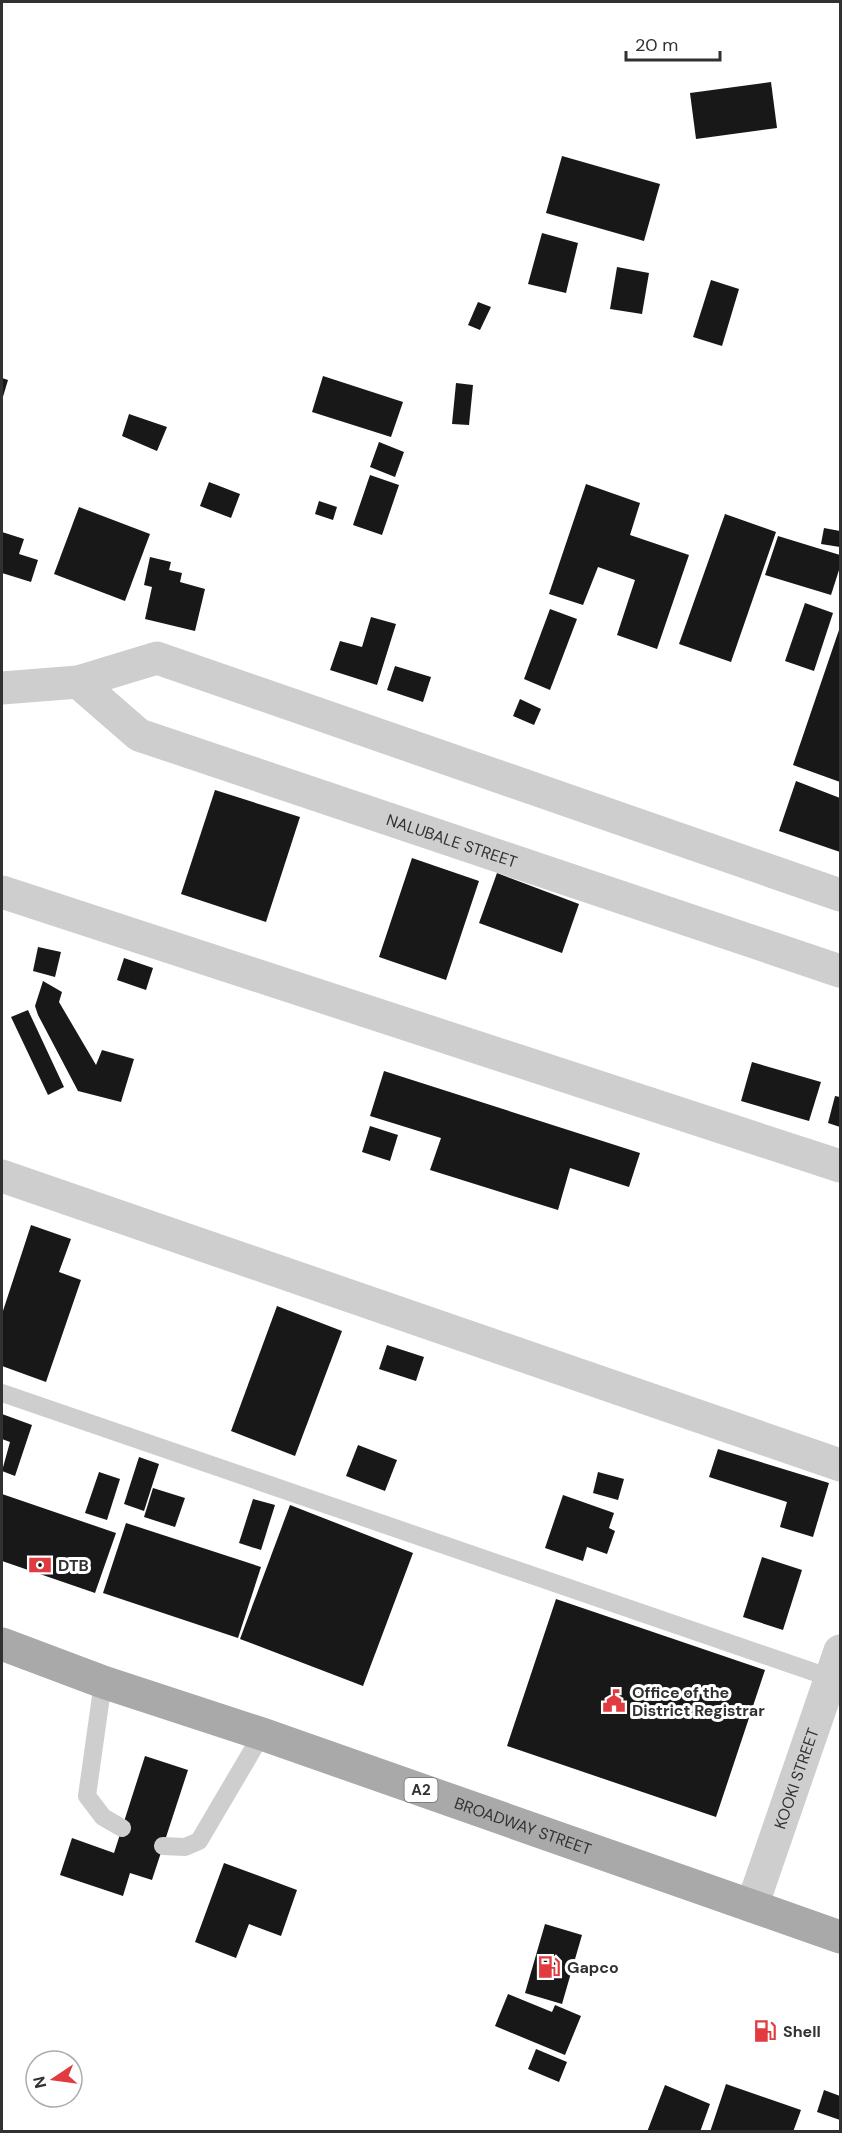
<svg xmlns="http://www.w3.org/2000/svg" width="842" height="2133" viewBox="0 0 842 2133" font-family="'DM Sans',sans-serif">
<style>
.building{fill:#181818}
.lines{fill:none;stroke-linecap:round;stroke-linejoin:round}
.service{stroke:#cecece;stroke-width:18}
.minor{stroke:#cecece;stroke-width:33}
.primary{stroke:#a9a9a9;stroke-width:33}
.labels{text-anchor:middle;stroke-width:6;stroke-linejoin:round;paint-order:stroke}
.shield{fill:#fff;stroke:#6f6f6f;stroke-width:1.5}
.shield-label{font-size:15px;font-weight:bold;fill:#313131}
.street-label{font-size:16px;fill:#313131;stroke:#fff}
.poi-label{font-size:16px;font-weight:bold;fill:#313131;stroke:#fff;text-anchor:start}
</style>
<rect width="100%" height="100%" fill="#fff"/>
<g class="building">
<path d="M771 82 777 128 696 139 690 93Z"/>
<path d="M562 156 660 184 644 241 546 213Z"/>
<path d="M542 233 578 243 566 293 528 284Z"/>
<path d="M617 267 649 273 642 314 610 309Z"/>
<path d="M711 280 739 289 722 346 693 337Z"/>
<path d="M478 302 491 307 480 330 468 325Z"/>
<path d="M323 376 403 402 391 437 312 412Z"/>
<path d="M2 378 8 380 2 400Z"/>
<path d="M456 383 473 385 469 425 452 424Z"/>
<path d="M129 414 167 427 157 451 122 436Z"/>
<path d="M379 442 404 452 395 477 370 467Z"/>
<path d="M370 475 399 485 382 535 353 525Z"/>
<path d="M209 482 240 494 231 518 200 506Z"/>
<path d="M586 484 640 503 630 535 689 555 657 649 617 635 635 580 598 567 583 605 549 594Z"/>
<path d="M319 501 337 507 333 520 315 514Z"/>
<path d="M79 507 150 534 125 601 54 574Z"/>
<path d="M725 514 776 532 731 662 679 644Z"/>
<path d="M824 528 840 531V547L821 544Z"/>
<path d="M2 532 24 539 19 554 38 560 31 582 2 573Z"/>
<path d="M778 536 840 555V567L831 595 765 575Z"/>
<path d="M150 557 171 562 169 570 182 573 180 582 205 589 195 631 145 619 152 587 144 585Z"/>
<path d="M805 603 833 613 814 671 785 661Z"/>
<path d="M550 609 577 619 550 690 524 679Z"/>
<path d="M371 617 396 624 377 685 330 670 340 641 362 647Z"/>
<path d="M840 627V782L793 765Z"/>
<path d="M395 666 431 677 423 702 387 690Z"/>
<path d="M520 699 541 709 534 725 513 716Z"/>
<path d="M796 781 840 798V852L779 831Z"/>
<path d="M215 790 300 817 266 922 181 894Z"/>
<path d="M412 858 479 881 446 980 379 957Z"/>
<path d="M497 873 579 904 562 953 479 923Z"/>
<path d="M38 947 61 952 55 977 33 971Z"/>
<path d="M124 958 153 968 146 990 117 980Z"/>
<path d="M43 981 62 992 59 1002 96 1065 102 1050 134 1059 121 1102 78 1091 38 1015 35 1006Z"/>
<path d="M28 1010 64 1087 48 1095 11 1017Z"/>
<path d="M752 1062 821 1082 809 1121 741 1101Z"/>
<path d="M384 1071 640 1153 629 1187 570 1168 558 1210 430 1170 441 1138 370 1116Z"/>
<path d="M835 1096 840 1097V1127L828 1123Z"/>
<path d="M370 1126 398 1135 390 1161 362 1152Z"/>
<path d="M31 1225 71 1239 59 1272 81 1280 46 1382 2 1366V1314Z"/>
<path d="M277 1306 342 1331 295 1456 231 1431Z"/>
<path d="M387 1345 424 1357 416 1381 379 1369Z"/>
<path d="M2 1414 32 1425 15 1476 2 1471 10 1442 2 1439Z"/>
<path d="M358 1445 397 1460 385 1491 346 1476Z"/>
<path d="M718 1449 829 1483 813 1537 780 1527 787 1502 709 1477Z"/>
<path d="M139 1457 159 1464 144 1511 124 1504Z"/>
<path d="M99 1472 120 1479 107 1520 85 1513Z"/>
<path d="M598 1472 624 1479 618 1500 593 1493Z"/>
<path d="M153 1488 185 1498 175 1527 144 1517Z"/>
<path d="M2 1494 116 1533 95 1593 2 1561Z"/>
<path d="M563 1495 614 1513 609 1528 615 1531 607 1554 587 1547 583 1561 545 1548Z"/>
<path d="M253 1499 275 1505 261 1550 239 1543Z"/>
<path d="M290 1505 413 1553 363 1686 240 1639Z"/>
<path d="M126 1523 261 1567 238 1638 103 1593Z"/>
<path d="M762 1557 802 1570 783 1630 743 1617Z"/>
<path d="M556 1599 765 1670 716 1817 507 1746Z"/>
<path d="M145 1756 188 1770 152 1880 130 1873 123 1896 60 1875 72 1838 114 1853Z"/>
<path d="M224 1863 297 1890 281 1936 249 1924 236 1958 195 1942Z"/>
<path d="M545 1924 582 1935 562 2004 525 1993Z"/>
<path d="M508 1994 552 2012 555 2005 581 2016 565 2055 495 2026Z"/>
<path d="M536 2049 567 2062 559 2082 528 2069Z"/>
<path d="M726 2084 801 2110 793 2132H710Z"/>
<path d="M665 2085 710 2104 700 2132H647Z"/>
<path d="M824 2090 840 2096V2120L817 2112Z"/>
</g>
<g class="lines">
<g class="service">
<path d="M2 1393 831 1678"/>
<path d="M103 1682 87 1796 103 1817 122 1828"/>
<path d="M163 1846 185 1847 199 1841 262 1734"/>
</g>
<g class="minor">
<path id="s1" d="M78 682 139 735 840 971"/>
<path d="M2 688 78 682 157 658 840 895"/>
<path d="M2 892 840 1166"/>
<path d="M2 1176 840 1465"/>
<path id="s2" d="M752 1906 840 1651"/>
</g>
<path class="primary" id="s3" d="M2 1644 103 1682 262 1734 840 1937"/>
</g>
<defs>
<g id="bank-bare" transform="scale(1.8)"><path d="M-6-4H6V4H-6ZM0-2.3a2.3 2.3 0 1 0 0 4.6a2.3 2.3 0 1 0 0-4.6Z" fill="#e13b40" stroke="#fff" stroke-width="2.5" paint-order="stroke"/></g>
<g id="civic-bare" transform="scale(1.8)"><path d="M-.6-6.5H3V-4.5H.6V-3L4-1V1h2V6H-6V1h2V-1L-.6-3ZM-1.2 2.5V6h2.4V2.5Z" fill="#e13b40" stroke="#fff" stroke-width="2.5" paint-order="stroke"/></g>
<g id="fuel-bare" transform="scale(1.8)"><path d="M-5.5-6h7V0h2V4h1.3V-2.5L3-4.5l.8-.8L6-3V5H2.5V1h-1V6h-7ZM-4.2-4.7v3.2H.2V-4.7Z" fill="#e13b40" stroke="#fff" stroke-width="2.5" paint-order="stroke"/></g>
</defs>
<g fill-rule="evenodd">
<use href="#bank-bare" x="40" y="1565"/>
<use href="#civic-bare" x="614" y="1701"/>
<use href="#fuel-bare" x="549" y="1967"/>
<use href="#fuel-bare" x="765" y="2031"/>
</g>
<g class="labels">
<rect class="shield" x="404.5" y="1778" width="33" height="24" rx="4.5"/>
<g class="shield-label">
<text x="421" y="1795">A2</text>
</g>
<g class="street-label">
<text dy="6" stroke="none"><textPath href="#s1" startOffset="411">NALUBALE STREET</textPath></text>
<text dy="6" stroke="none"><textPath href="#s2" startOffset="135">KOOKI STREET</textPath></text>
<text dy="6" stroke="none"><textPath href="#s3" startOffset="552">BROADWAY STREET</textPath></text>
</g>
<g class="poi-label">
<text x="58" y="1571">DTB</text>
<text x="632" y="1698">Office of the<tspan x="632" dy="18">District Registrar</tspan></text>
<text x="567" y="1973">Gapco</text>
<text x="783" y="2037">Shell</text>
</g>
</g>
<rect width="842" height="2133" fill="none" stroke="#313131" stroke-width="6"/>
<g transform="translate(54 2079) rotate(257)"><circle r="28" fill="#ffffff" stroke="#adadad" stroke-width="1.5"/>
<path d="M0-4.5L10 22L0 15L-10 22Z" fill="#e13b40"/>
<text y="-9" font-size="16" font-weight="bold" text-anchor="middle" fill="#313131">N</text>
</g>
<path d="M626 51v9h94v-9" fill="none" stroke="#313131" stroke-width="3"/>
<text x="635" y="51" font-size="18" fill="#313131" stroke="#ffffff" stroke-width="4.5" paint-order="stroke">20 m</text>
</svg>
